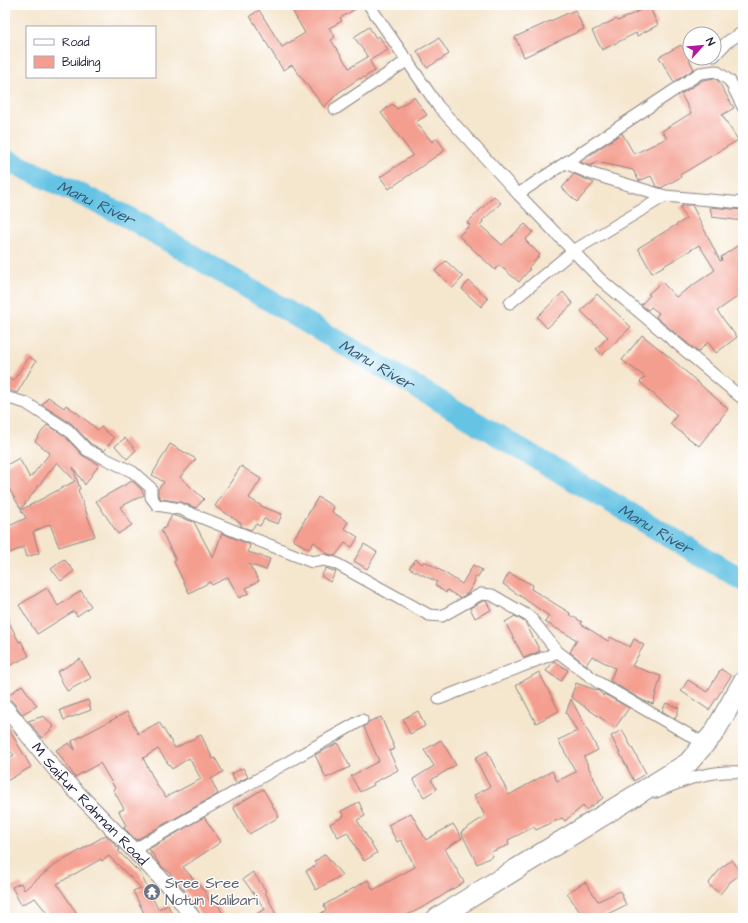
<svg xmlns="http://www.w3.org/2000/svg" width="748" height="923" viewBox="0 0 748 923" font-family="'Architects Daughter',sans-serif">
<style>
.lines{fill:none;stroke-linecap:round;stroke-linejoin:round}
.river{stroke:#65c3e4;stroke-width:22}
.building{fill:#f49e8f;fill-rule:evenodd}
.street-casing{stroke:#8c8484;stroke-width:13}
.secondary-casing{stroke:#8c8484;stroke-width:17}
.highway-casing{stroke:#8c8484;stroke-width:22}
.street{stroke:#fff;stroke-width:11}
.secondary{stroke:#fff;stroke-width:15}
.highway{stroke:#fff;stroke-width:20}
.labels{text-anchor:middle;stroke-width:3;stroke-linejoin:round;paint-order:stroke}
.street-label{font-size:15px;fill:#22223b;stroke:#fff}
.worship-label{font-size:15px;fill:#5b616d;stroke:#fff;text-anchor:start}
.water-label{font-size:16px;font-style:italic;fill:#395a76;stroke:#fff}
</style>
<rect width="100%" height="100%" fill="#fff"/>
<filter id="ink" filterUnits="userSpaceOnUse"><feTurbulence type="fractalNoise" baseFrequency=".025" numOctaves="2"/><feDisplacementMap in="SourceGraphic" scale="8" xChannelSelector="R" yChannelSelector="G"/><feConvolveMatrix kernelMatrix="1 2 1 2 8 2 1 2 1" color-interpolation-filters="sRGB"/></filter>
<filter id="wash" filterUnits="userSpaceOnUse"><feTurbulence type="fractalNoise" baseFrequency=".012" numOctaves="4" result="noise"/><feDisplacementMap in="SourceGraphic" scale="16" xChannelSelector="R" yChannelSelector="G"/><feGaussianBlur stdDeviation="0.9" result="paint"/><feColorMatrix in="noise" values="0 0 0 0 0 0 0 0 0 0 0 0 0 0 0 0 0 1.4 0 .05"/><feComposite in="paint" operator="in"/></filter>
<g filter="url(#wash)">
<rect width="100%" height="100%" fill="#f5e6ce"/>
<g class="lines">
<path class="river" id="s1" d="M5 159 126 216 743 580"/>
</g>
<g id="blocks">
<g class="building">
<path d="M289 5H362L340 18 342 21 329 28 335 37 331 40 349 68 368 57 354 37 369 27 376 38 379 36 388 50 370 60 369 59 375 71 361 79 360 78 339 92 324 107 292 65 283 70 250 16 259 10 282 47 305 33Z"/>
<path d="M649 6 658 25 637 36 636 33 602 50 592 31 616 19 618 21Z"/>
<path d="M575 10 584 29 524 57 515 37Z"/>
<path d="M439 38 449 54 427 68 417 51Z"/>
<path d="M681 45 694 69 674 82 659 57Z"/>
<path d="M714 78 718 81 734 108 722 115 738 140 680 175 681 177 661 188 656 186 651 176 639 181 633 170 597 162 590 166 580 162 622 133 634 154 667 138 662 131 691 113 681 94 703 80Z"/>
<path d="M414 97 427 115 416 122 432 142 437 138 445 150 389 189 380 177 413 155 381 113 392 104 397 109Z"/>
<path d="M574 174 594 183 577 202 562 188Z"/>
<path d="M494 196 501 203 482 221 483 222 480 225 502 245 525 224 533 232 525 240 540 255 528 268 530 269 519 282 499 265 495 270 459 236 470 225 467 223Z"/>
<path d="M685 205H692L720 261 722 260 721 257 743 242V293L717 311 737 337 716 353 708 342 698 352 656 317 659 313 651 307 648 310 641 305 650 295 648 294 662 282 676 297 715 270 699 245 652 273 638 248 686 219 680 207Z"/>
<path d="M710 207 743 210V221L712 217Z"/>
<path d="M446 261 463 277 453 288 435 271Z"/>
<path d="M469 281 488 299 481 307 462 289Z"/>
<path d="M563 292 573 304 547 328 537 317Z"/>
<path d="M597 294 631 327 602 355 596 349 608 337 581 311Z"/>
<path d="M642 335 667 355 728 409 699 446 670 424 677 415 640 382 645 377 622 360Z"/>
<path d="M29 357 36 361 17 393 5 388V376L13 381Z"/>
<path d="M48 397 64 408 66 405 76 412 98 430 101 427 114 438 104 451 91 444 72 424 42 405Z"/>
<path d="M47 425 64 435 82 455 99 465 85 485 73 467 80 489 78 490 95 536 59 547 50 524 33 532 39 553 27 557 24 547 5 555V528L26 518 21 510 75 481 57 462 21 509 5 482V466L19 458 30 478 50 453 35 441Z"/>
<path d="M125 438 136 450 127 459 115 446Z"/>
<path d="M170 444 196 459 180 477 204 499 196 508 181 502 161 499 158 495V489L164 482 152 475Z"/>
<path d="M241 466 261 479 249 498 265 508 282 514 278 524 264 519 260 526 256 524 251 530 240 526 242 524 215 506Z"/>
<path d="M132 481 141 489 144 495 120 507 132 525 118 534 96 501Z"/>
<path d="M318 497 334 507 332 512 348 522 344 528 358 537 352 547 345 543 335 556 328 554 314 542 309 549 293 540Z"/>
<path d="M172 515 194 522 213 558 222 533 250 545 248 552 270 559 266 570 249 564 259 581 246 588 249 593 239 598 228 577 212 585 210 582 189 593 174 562 176 560 161 530 166 527Z"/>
<path d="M364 544 377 552 367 569 354 561Z"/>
<path d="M64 559 74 571 61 581 51 569Z"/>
<path d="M416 559 422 564 424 561 437 568 462 584 473 565 482 570 477 578 473 576 475 581 468 593 460 598 447 590 446 593 435 585 437 582 409 568Z"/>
<path d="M326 568 336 572 330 582 321 576Z"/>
<path d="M509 573 533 585 531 589 570 613 569 614 582 622 581 624 608 641 610 637 630 647 634 639 644 645 632 666 661 676 653 704 644 701 610 681 615 668 592 656 586 665 570 652 577 640 545 622 549 616 503 584Z"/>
<path d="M47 588 58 606 81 591 91 606 77 616 74 611 37 634 19 605Z"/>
<path d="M483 601H486L491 610 475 618 470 608Z"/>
<path d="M5 614 19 642 21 641 29 656 5 668Z"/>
<path d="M515 616 525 622 540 651 524 658 505 622Z"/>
<path d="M80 659 91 678 67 691 57 672Z"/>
<path d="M554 661 568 670 561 681 546 671Z"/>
<path d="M721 669 731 676 709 710 681 691 688 680 707 692Z"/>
<path d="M539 672 559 711 536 723 516 685Z"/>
<path d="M576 683 599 691 603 696 604 694 629 708 615 728 571 697Z"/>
<path d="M22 685 37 706 22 714 12 701 5 698Z"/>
<path d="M571 699 598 750 584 757 603 798 586 810 583 806 565 821 562 818 536 830 534 827 508 840 509 845 491 852 493 856 477 864 461 832 485 816 474 795 490 787 475 758 487 751 509 795 552 771 557 781 576 772 558 740 577 731 566 713Z"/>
<path d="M88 700 91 710 64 720 60 710Z"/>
<path d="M666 703 679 708 675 719 662 711Z"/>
<path d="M418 711 425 726 410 734 403 719Z"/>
<path d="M127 712 138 734 159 722 175 748 201 735 213 759 215 758 223 772 211 779 218 794 136 840 123 827 126 826 119 811 124 809 113 789 115 788 100 763 75 777 56 750 69 743 75 750 72 741ZM158 749 172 769 189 758 201 779 166 797 158 787 143 758Z"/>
<path d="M44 716 54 727 42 738 28 721Z"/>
<path d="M381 717 395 749 389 751 398 770 373 783 374 785 360 792 351 776 379 761 364 727 368 722Z"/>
<path d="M5 722 31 767 5 782V760L14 755 5 745Z"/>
<path d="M622 730 646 773 634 781 611 736Z"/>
<path d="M441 740 456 765 431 780 437 789 424 797 413 779 434 766 424 750Z"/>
<path d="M338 743 350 767 326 778 315 755Z"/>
<path d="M243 768 248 777 236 783 231 774Z"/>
<path d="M263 789 279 817 249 834 233 807Z"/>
<path d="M359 802 365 816 357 820 377 853 364 861 347 832 338 837 330 824 344 816 341 811Z"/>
<path d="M411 813 426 840 453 824 462 838 445 849 464 882 429 904 402 918H314L326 910 324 905 368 880 373 890 415 867 401 840 397 842 388 825Z"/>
<path d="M204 817 221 842 183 867 205 892 211 904 216 901 223 914 217 918H202L189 896 169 872 161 866 149 849Z"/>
<path d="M106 835 120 850 118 851 140 873 158 909 168 905 174 918H138L145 915 133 891 141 888 109 856 102 861 101 859 57 884 80 918H51L35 898 21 905 12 887 21 883 24 890 52 867Z"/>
<path d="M325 854 342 875 316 890 306 871 317 865 314 862Z"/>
<path d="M732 860 742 873 730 882 720 894 708 884 722 867Z"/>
<path d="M253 872 266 891 265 892 278 918H249L265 909 243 879Z"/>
<path d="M585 882 598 901 620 891 626 905 599 918H584L567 893Z"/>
</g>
</g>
</g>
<g filter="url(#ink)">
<use href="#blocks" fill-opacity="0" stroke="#8c8484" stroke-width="1"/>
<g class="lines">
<g class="street-casing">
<g id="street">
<path d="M369 5 438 106 518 194 601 280 743 399"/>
<path d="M714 56 727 42 743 32"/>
<path d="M335 109 408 60"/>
<path d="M565 163 700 73 716 71 730 81 743 107"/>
<path d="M518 194 565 163 589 173 665 196 743 203"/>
<path d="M510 303 573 251 665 196"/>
<path d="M5 397 26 403 68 430 87 450 133 472 151 488V497L157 505 180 509 312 562 323 560 335 563 429 615 442 616 481 594 492 595 530 617 558 652 599 683 705 744"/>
<path d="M439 699 558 652"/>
<path d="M656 792C687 779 708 770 743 772"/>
<path d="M133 850 362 720"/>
</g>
</g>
<g class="secondary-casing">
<g id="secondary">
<path id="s2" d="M5 707 59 774 174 892 193 918"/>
</g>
</g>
<g class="highway-casing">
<path id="highway" d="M437 918 688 763 714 733 743 682"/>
</g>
<use href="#street" class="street"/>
<use href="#secondary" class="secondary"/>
<use href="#highway" class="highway"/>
</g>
</g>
<defs>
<g id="temple-disc" transform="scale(0.9)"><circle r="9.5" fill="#6b7280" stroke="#fff"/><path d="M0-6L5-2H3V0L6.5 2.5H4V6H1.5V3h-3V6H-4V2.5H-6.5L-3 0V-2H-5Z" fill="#fff"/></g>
</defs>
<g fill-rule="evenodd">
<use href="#temple-disc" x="152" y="892"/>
</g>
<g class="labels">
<g class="street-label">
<text dy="5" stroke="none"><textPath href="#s2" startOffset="129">M Saifur Rahman Road</textPath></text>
</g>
<g class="worship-label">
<text x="165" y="888">Sree Sree<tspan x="165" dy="17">Notun Kalibari</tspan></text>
</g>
<g class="water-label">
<text dy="6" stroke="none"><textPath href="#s1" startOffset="101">Manu River</textPath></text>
<text dy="6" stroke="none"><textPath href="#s1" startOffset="425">Manu River</textPath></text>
<text dy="6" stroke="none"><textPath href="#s1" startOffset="749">Manu River</textPath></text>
</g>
</g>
<rect width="748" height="923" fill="none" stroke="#fff" stroke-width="20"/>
<rect x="26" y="26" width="130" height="52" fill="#ffffff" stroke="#a7a7b1"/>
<rect x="34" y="39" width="20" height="6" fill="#ffffff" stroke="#a7a7b1"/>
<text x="62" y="46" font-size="12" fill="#22223b">Road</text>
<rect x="34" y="56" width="20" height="12" fill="#f49e8f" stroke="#a7a7b1"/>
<text x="62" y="66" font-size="12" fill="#22223b">Building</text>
<g transform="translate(702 46) rotate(63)"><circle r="19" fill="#ffffff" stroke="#a7a7b1"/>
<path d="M0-3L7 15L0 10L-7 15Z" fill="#b5179e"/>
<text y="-6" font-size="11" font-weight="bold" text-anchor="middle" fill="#22223b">N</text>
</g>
</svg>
